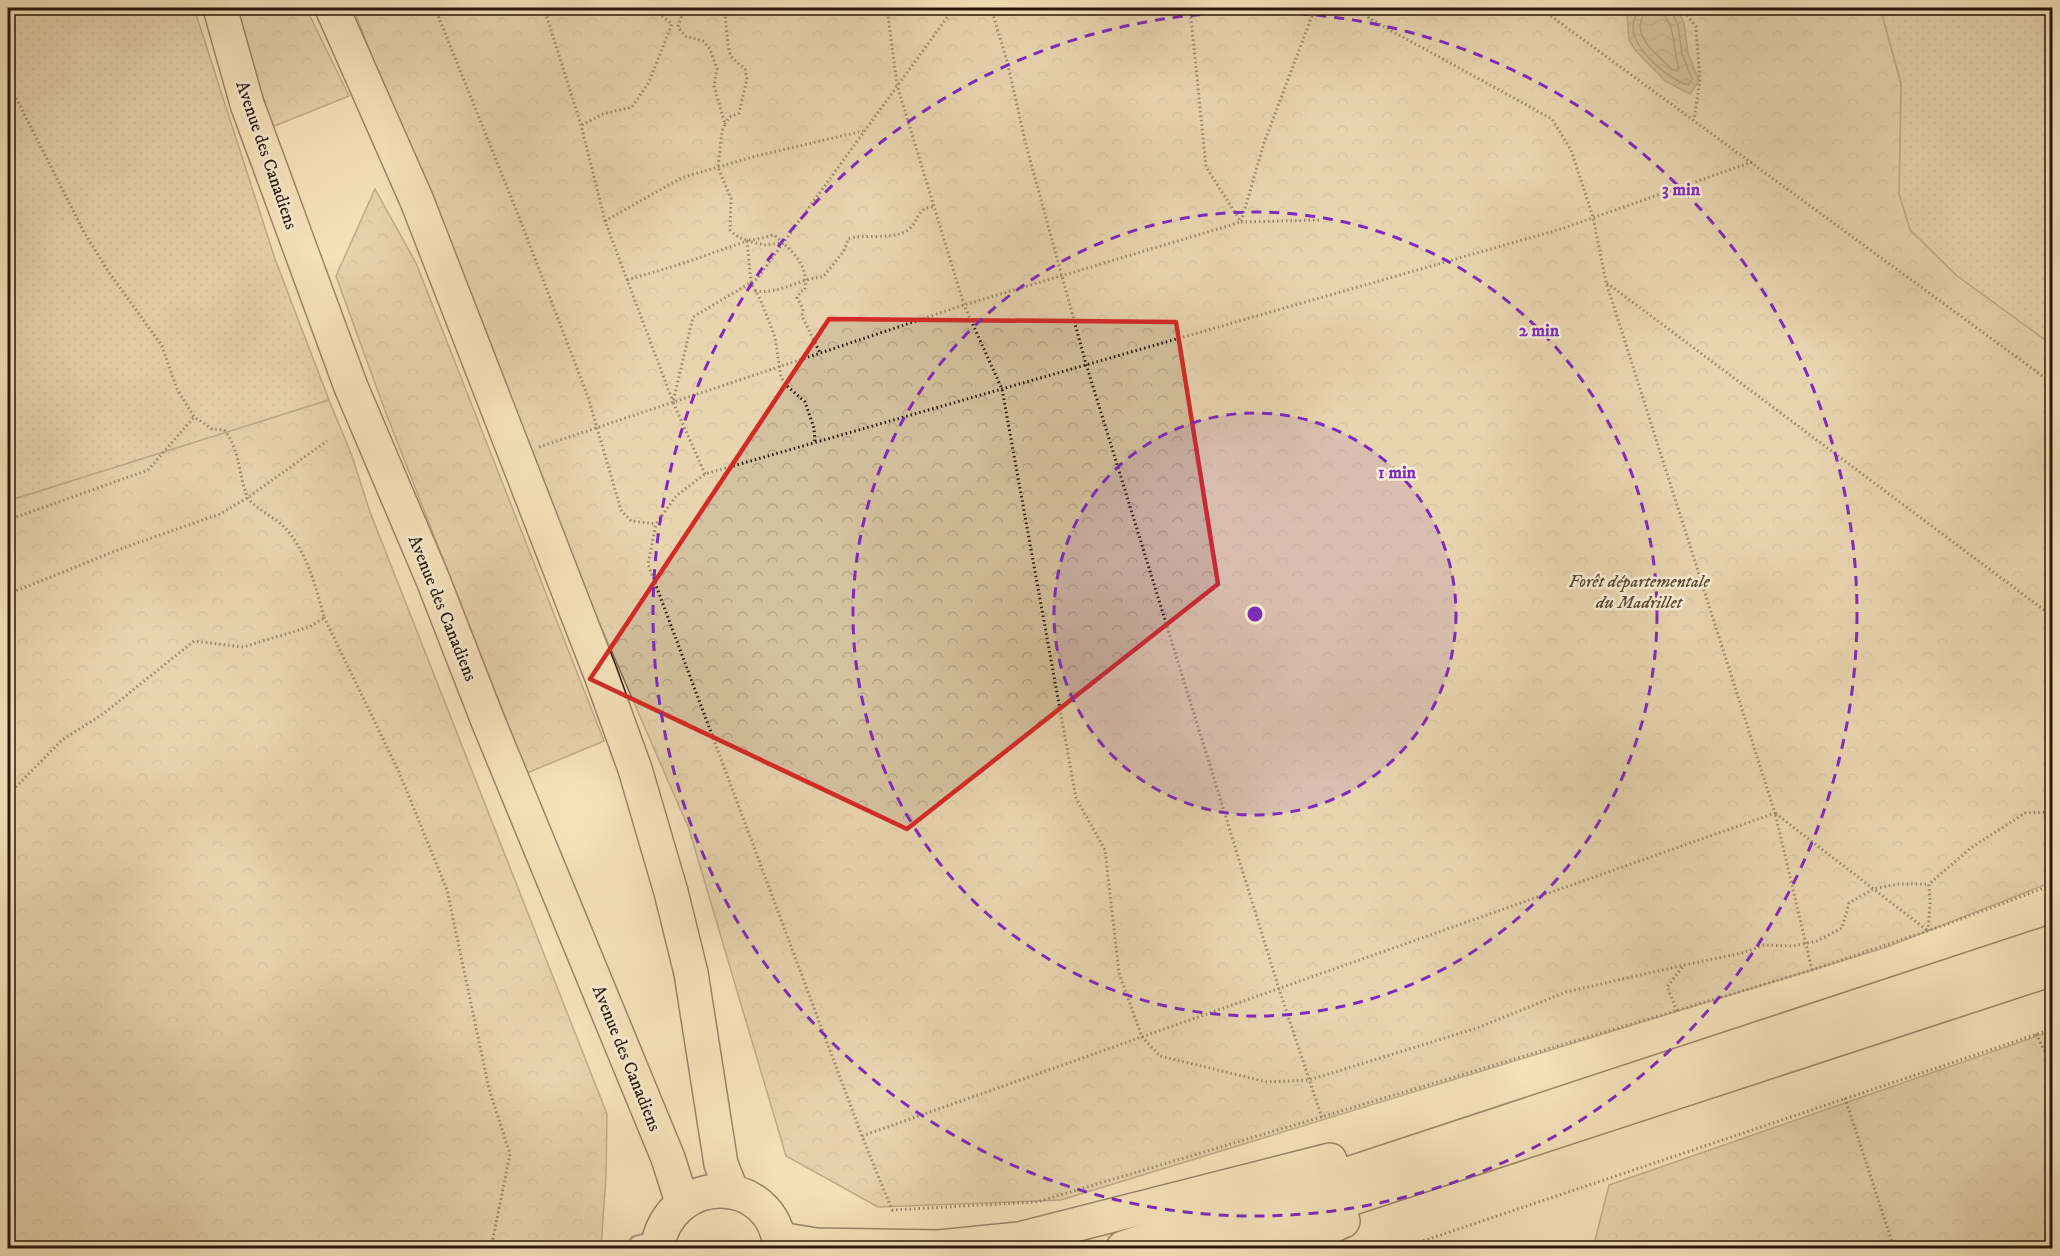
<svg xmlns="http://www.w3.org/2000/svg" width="2060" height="1256" viewBox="0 0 2060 1256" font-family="'IM FELL DW Pica',serif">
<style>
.grass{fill:url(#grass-dots);stroke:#7e6c54;stroke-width:1.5}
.forest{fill:url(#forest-crowns);stroke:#7e6c54;stroke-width:1.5}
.water{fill:url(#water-waves);stroke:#796850;stroke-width:1.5}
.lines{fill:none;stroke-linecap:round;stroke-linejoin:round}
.shore{stroke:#6c5a44;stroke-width:1.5}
.service-casing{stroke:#5b4a36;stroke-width:14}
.trunk-casing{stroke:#271609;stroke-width:36}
.path{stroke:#271609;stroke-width:3;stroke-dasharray:1.5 3;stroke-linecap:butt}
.service{stroke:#faedd4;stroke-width:10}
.trunk{stroke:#f7e4bd;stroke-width:33}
.marked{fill:none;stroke:#d62828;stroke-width:4.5;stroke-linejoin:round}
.ring{fill:none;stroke:#7b2cbf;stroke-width:3;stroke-dasharray:10 8}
.labels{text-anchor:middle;stroke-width:5;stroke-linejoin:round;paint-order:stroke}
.street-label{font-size:18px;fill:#271609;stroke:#faedd4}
.park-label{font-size:18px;font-style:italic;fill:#5b4936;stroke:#faedd4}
.centre{fill:#7b2cbf;stroke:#faedd4;stroke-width:3}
.ring-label{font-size:18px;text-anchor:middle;font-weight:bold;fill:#7b2cbf;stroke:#faedd4;stroke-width:5;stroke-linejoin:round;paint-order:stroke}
</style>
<defs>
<pattern id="grass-dots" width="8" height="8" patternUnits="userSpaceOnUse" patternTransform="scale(1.5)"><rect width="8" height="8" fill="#d4c19e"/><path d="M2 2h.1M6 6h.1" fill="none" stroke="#b6a587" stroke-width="1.8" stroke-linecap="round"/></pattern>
<pattern id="forest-crowns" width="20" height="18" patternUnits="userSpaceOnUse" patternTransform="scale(1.5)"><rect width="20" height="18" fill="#d4c19e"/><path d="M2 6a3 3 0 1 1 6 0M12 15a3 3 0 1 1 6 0" fill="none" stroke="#b6a587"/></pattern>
<pattern id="water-waves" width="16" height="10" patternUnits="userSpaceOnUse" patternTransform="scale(1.5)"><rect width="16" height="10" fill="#b09e80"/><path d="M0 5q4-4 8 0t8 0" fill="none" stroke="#8f8067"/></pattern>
</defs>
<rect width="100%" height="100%" fill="#f7e4bd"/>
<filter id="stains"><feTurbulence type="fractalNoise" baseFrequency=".00333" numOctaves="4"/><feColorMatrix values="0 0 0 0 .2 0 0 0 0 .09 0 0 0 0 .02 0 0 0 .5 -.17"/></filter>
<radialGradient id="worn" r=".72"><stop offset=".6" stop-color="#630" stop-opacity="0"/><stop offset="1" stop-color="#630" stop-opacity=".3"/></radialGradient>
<g class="grass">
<path d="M8 8H194L275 259 329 400 8 501Z"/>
<path d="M1880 8H2052V345L1957 276 1910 230 1899 194 1901 83Z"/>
</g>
<g class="forest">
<path d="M235 8H306L349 96 272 127Z"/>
<path d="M353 8H1880L1901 84 1899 194 1910 230 1957 276 2052 345V882L1887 947 1061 1200 878 1207 786 1156 689 829 548 505Z"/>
<path d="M375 189 416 263 604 741 527 773 384 408 336 276Z"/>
<path d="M329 400 352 456 370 512 607 1114 606 1176 601 1248H8V501Z"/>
<path d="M2052 1031V1248H1593L1609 1185Z"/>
</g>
<path class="water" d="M1635 8H1673L1679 12 1684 23 1688 53 1699 81 1690 94 1665 81 1636 51 1629 40 1627 14Z"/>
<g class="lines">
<g class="shore">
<path d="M1638 8C1637 16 1632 20 1633 30 1636 51 1668 79 1688 85L1692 79 1682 54 1678 25 1670 8"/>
<path d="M1646 8C1645 14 1642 16 1641 21 1635 40 1661 58 1672 69L1677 71 1679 68C1674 54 1675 38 1670 25 1667 18 1663 15 1662 8"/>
</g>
<g class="service-casing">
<path id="service" d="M632 1248 636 1242 654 1237"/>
</g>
<g class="trunk-casing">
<g id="trunk">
<path d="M220 8 247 104 351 387 433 580 488 721 668 1158 682 1202"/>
<path d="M332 8 417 201 601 675 635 769 671 892 691 973 721 1164 732 1192"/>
<path d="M779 1239 816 1245 939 1247 1019 1239 1330 1160"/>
<path d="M657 1248C670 1171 774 1173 780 1248"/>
<path d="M1123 1248 2052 942"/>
<path d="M1200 1248 2052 969"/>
<path d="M1282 1248 1343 1221"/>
</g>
</g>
<g class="path">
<path d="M435 8 519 217 588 397 621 510 631 521 656 524"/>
<path d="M544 8 581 125 605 221 673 402"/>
<path d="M629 8H639"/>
<path d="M678 8 681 17 678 27 685 36 703 41 710 49 717 69 714 86 725 124 722 131 718 167 731 199 730 230C746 246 754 239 774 235 791 250 809 264 805 290L801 291 797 298 803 309 802 316 820 353"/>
<path d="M724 8C726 18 727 49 731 56 734 61 741 65 745 69L747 79 739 113 729 117 725 124"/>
<path d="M887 8 897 85 964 305 1002 389 1076 798 1105 850 1119 973 1142 1037 1160 1056 1267 1082 1309 1080 1477 1028 1566 992 1684 965"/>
<path d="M991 8 1007 61 1026 145 1086 364 1279 989 1322 1118"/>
<path d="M1190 8 1206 167 1241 222 1319 220"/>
<path d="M1540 8 2052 383"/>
<path d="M1682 8 1696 27 1700 80 1694 120"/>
<path d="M1545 11 1557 8"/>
<path d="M8 82 84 232 108 271 162 346 177 389 194 417 212 429 224 430C240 448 238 474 247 496 251 506 274 517 282 525 305 546 317 589 324 618L309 627 243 647 194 641 103 714 62 740 8 795"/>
<path d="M582 125 603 114 632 107 649 82 672 24 652 8"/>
<path d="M1752 162 1564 228 705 474 676 496 656 524 648 564 862 1136 892 1210 1037 1202 1812 970 1945 925 2052 885"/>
<path d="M605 221 681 178 756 156 863 131"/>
<path d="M747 241 751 283 761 301 775 337 781 377 786 385 805 402 814 428 815 443"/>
<path d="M627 280 678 265 747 241 764 245 783 243"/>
<path d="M1607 283 2052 616"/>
<path d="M755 291C780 295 799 278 823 277L844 251 848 239C864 233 892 241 908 230 919 222 917 206 934 207"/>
<path d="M539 447 964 305 1241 222 1264 143 1315 8"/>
<path d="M705 474 673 402 693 317 757 279 954 8"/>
<path d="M8 520 148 470 194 417"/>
<path d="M8 594 123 548 220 514 247 498 327 441"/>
<path d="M324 617 399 772 447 890 489 1089 510 1154 491 1248"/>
<path d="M1928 931 1930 904 1929 884 1972 847 2025 813 2052 812"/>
<path d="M1812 970 1775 813 1928 931"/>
<path d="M1677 1011 1667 987 1684 965 1742 953 1764 945 1793 946 1817 941 1842 928 1849 903 1873 889 1898 884H1929"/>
<path d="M2036 1034 2052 1065"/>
<path d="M1845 1098 1894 1248"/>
<path d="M862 1136 1775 813 1606 282 1593 217 1571 150 1552 119 1370 19 1359 8"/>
<path d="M1402 1248 2052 1029"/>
</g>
<use href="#service" class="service"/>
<use href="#trunk" class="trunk"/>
</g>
<path d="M0 0H2060V1256H0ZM829 319 1176 322 1218 584 907 829 590 679Z" fill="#f7e4bd" fill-opacity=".55" fill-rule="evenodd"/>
<path class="marked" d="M829 319 1176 322 1218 584 907 829 590 679Z"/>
<circle cx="1255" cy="614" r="201" fill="#7b2cbf" fill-opacity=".12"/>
<g class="ring">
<circle cx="1255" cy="614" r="201"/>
<circle cx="1255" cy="614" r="402"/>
<circle cx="1255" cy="614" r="602"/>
</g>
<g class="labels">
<g class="street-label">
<text transform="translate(267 155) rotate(71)" y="6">Avenue des Canadiens</text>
<text transform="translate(443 608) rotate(68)" y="6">Avenue des Canadiens</text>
<text transform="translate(627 1058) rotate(68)" y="6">Avenue des Canadiens</text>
</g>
<g class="park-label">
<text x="1639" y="587">Forêt départementale<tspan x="1639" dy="21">du Madrillet</tspan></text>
</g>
</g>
<circle cx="1255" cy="614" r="9" class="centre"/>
<g class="ring-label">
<text x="1681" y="195">3 min</text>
<text x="1539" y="336">2 min</text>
<text x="1397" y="478">1 min</text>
</g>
<rect width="2060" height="1256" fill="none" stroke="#f7e4bd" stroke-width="30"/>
<rect x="9" y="9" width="2042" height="1238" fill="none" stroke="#271609" stroke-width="3"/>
<rect x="15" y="15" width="2030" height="1226" fill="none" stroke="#271609" stroke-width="1.5"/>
<rect width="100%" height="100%" filter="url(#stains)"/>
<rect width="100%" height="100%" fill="url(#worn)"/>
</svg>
